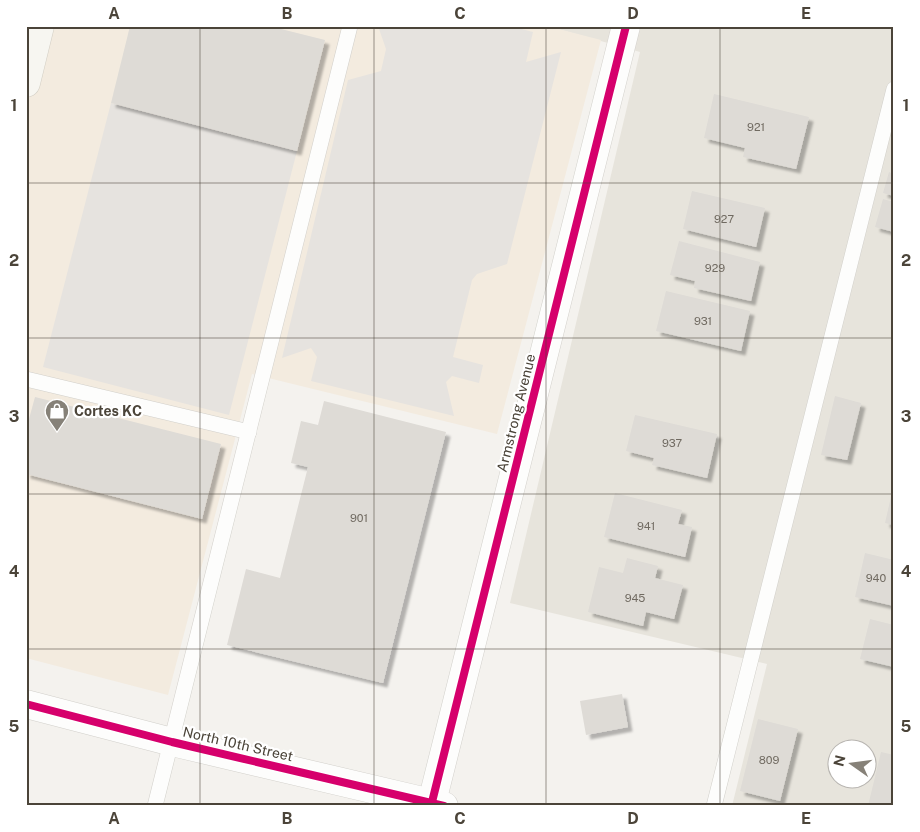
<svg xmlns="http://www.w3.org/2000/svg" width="920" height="832" viewBox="0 0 920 832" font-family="'Public Sans',sans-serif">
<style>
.residential{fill:#e7e4dc;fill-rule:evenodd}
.commercial{fill:#f3ebdf}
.parking{fill:#e6e3df}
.building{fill:#dedbd6;filter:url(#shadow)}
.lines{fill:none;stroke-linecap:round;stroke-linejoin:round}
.service-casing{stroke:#d2d0cb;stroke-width:16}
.minor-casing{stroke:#d2d0cb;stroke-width:29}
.tertiary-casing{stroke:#d2d0cb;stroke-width:29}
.secondary-casing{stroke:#d3cfc5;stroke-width:29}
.service{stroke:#fdfdfc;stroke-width:15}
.minor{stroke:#fdfdfc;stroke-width:28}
.tertiary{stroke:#fdfdfc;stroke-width:28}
.secondary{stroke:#f7f6f1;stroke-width:28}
.cycleway-casing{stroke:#fff;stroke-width:11}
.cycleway{stroke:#d6006c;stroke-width:8}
.grid{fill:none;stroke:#4b4439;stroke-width:1;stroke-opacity:0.55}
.labels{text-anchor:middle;stroke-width:4.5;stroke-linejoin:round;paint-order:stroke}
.number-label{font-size:11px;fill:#706a61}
.poi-label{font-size:14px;font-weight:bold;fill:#4b4439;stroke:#fff;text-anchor:start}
.street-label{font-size:14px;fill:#4b4439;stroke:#fff}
.neatline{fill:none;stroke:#4b4439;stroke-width:2}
.grid-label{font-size:16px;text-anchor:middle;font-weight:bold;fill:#4b4439}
</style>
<defs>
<filter id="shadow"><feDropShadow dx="4.5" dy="4.5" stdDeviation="1" flood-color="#0004"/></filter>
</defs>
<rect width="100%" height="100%" fill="#f4f2ee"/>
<path class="residential" d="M547 26H894V806H732L767 664 510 603 640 52ZM838 750H868V780H838Z"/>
<path class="commercial" d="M26 26H547L601 40 497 434 252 374 168 695 26 658Z"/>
<g class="parking">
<path d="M378 26H510L533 32 526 62 561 52 507 264 477 274 472 280 453 357 483 365 479 383 452 376 446 382 454 416 311 381 317 357 311 348 282 358 348 80 381 71 386 49Z"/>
<path d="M111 103 297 151 229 415 43 367Z"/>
</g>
<g class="building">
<path d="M130 26H269L325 40 297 151 111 103Z"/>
<path d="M714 94 809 117 796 169 743 157 745 148 704 138Z"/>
<path d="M889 172 894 174V196L883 193Z"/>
<path d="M692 191 765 208 756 247 683 229Z"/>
<path d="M883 199 894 202V232L875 227Z"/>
<path d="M679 241 760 262 751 301 694 288 695 281 670 275Z"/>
<path d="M666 291 750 311 741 351 656 331Z"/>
<path d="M835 396 861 403 847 460 821 455Z"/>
<path d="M35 397 221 444 202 519 26 474V430Z"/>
<path d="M324 401 446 432 383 683 227 645 246 569 280 578 308 467 291 463 301 421 318 425Z"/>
<path d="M635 415 717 434 707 478 652 465 654 458 626 451Z"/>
<path d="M893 488H894V525L885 523Z"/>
<path d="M615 493 682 510 678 524 692 527 685 557 604 537Z"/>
<path d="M865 553 894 560V606L855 597Z"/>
<path d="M627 558 658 566 655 578 683 585 674 619 646 612 643 626 588 612 599 567 623 573Z"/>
<path d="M870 619 894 625V667L860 659Z"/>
<path d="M622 694 628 727 586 735 580 701Z"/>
<path d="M758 719 798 729 780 801 740 791Z"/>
<path d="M881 752 894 755V806H868Z"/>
</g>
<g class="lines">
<g class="service-casing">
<g id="service">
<path d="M26 379 249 432"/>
<path d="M155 806 350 26"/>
<path d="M714 806 894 89"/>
</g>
</g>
<g class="minor-casing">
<path id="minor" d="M431 806 626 26"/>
</g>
<g class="tertiary-casing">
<path id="tertiary" d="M26 704 172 742 444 806"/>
</g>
<g class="secondary-casing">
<path id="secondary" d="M26 83 40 26"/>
</g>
<use href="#service" class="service"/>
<use href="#minor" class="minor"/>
<use href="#tertiary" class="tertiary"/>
<use href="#secondary" class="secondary"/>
<g class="cycleway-casing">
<g id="cycleway">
<path d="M26 704 172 742 444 806"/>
<path d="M431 806 626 26"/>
</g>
</g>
<use href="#cycleway" class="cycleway"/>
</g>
<path class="grid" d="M200 26V806M374 26V806M546 26V806M720 26V806M26 183H894M26 338H894M26 494H894M26 649H894"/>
<defs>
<g id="shop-pin" transform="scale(1.25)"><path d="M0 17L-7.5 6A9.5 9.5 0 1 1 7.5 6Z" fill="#868178" stroke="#fff"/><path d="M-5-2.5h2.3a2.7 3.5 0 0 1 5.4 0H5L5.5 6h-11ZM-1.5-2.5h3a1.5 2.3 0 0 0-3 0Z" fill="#fff"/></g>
</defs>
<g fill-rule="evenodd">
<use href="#shop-pin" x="57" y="411"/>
</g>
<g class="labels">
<g class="number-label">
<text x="756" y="131">921</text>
<text x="724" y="223">927</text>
<text x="715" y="272">929</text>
<text x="703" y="325">931</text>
<text x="672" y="447">937</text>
<text x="359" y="522">901</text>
<text x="646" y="530">941</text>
<text x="876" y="582">940</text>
<text x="635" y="602">945</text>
<text x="769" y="764">809</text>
</g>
<g class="poi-label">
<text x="74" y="416">Cortes KC</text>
</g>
<g class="street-label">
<text transform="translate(516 413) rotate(-76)" y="5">Armstrong Avenue</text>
<text transform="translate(238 744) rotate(13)" y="5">North 10th Street</text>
</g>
</g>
<rect width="920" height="832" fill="none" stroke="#ffffff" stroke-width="55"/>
<g transform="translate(852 764) rotate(284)"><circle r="24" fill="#ffffff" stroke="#b7b4b0"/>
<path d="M0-4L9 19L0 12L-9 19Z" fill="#868178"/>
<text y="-8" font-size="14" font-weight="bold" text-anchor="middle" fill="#4b4439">N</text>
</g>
<rect x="28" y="28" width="864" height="776" class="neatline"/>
<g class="grid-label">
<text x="114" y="19">A</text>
<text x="287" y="19">B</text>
<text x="460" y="19">C</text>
<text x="633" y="19">D</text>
<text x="806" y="19">E</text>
<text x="14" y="111">1</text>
<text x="906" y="111">1</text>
<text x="14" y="266">2</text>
<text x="906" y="266">2</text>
<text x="14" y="422">3</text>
<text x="906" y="422">3</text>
<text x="14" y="577">4</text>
<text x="906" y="577">4</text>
<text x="14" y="732">5</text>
<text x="906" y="732">5</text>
<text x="114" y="824">A</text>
<text x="287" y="824">B</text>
<text x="460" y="824">C</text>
<text x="633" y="824">D</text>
<text x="806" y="824">E</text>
</g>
</svg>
